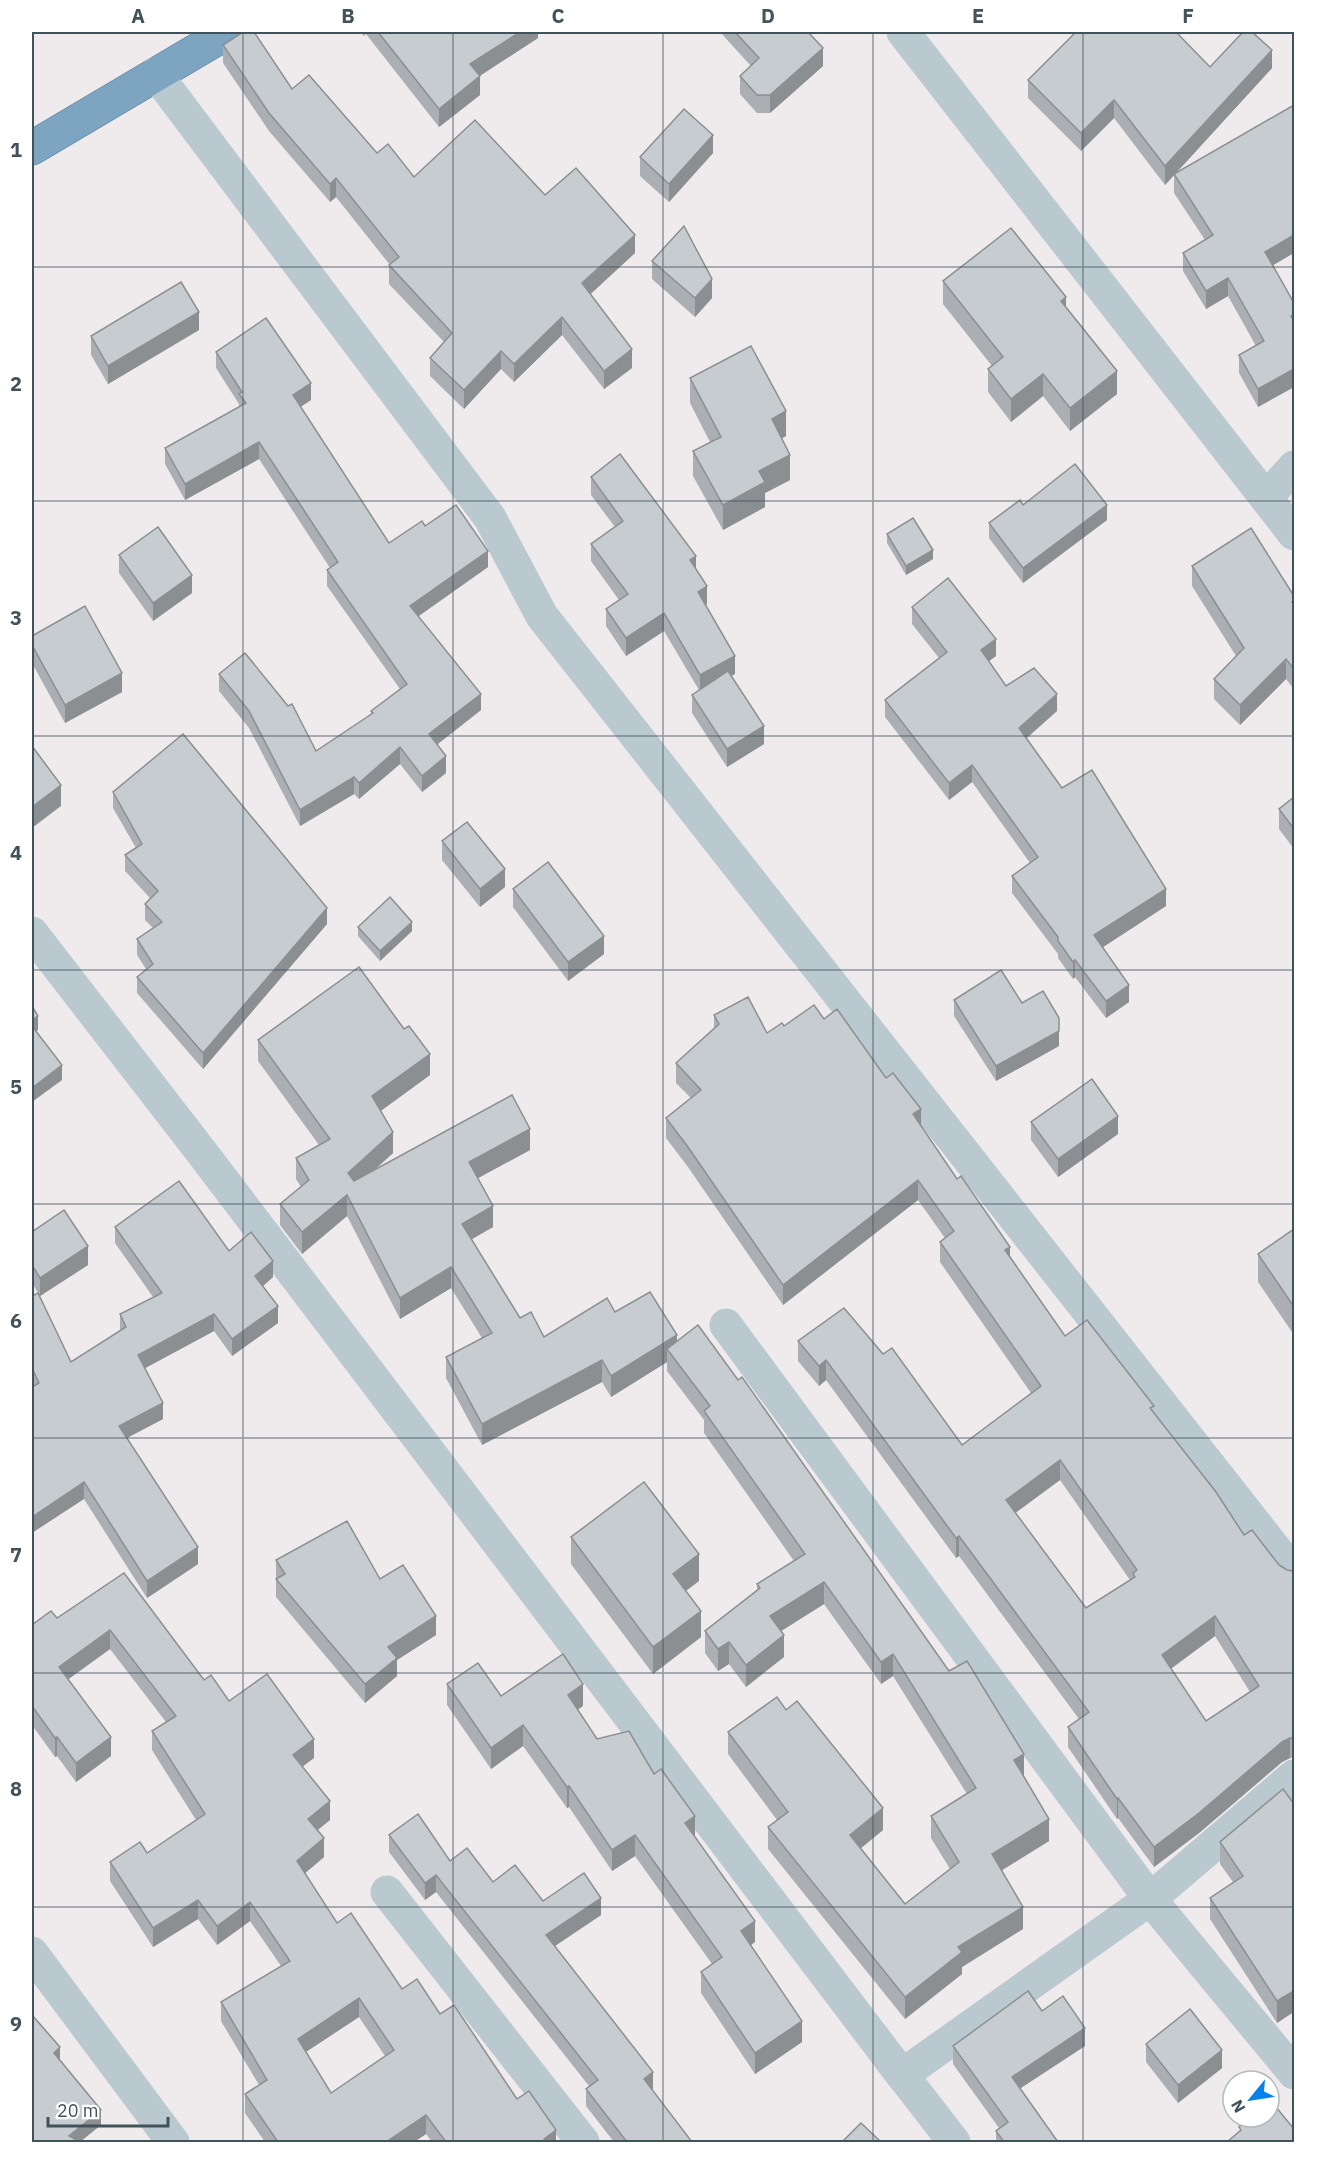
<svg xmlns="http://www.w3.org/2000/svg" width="1326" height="2174" viewBox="0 0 1326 2174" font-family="'IBM Plex Sans',sans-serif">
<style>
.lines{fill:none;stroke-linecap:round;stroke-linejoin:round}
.highway-casing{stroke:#698fac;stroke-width:35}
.street{stroke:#bac8d0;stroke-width:33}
.highway{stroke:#7da5c1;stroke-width:33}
.wall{fill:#abafb4;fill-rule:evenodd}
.shaded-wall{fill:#8b8f92}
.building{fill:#c7ccd1;stroke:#8b8f92;stroke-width:1.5;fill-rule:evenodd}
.grid{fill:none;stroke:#42525b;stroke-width:1.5;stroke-opacity:0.55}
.neatline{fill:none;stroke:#42525b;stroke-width:2}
.grid-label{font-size:20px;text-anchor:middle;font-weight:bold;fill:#42525b}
</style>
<rect width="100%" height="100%" fill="#efebec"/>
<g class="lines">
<g class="highway-casing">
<path id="highway" d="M32 148 228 32"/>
</g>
<g class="street">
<path d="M903 32 1294 534"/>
<path d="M156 74 490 518 542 616 1294 1573"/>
<path d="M1266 498 1294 467"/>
<path d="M32 933 203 1154 902 2075 1150 1899 1294 1776"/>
<path d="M726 1325 1150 1899 1294 2073"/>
<path d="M387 1892 583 2142"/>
<path d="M32 1953 173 2142"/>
<path d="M889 2058 954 2142"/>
</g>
<use href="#highway" class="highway"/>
</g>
<g class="wall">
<path d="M360 32H538V38L480 76V95L439 127 366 34 364 36Z"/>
<path d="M720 32H808L823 66 770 113H757L740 94V76L751 66Z"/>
<path d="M223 45 292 89 377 153 414 177 545 195 635 253 590 294 632 368 604 389 562 335 514 382 501 369 464 409 430 376V358L444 342 389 284V265H390L336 197 330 202 269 131 223 63Z"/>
<path d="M1210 67 1272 68 1165 185 1114 118 1081 151 1028 98V80Z"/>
<path d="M713 153 669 202 640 176V157Z"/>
<path d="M1174 174 1273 265 1294 303V387L1258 407 1239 373V355L1256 346 1228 296 1206 309 1183 271V253L1205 240 1174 193Z"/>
<path d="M652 261 712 298 695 317 652 279Z"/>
<path d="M943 281 1066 307 1117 394 1070 431 1043 396 1011 422 988 392V369L992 366 943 304Z"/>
<path d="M199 330 108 384 91 355V336Z"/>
<path d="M216 352 311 400 300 407 389 543 425 526 488 567 419 616 481 710 437 744 446 773 422 792 400 764 359 799 354 794 300 826 249 728 219 691V674L316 751 371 714V711L400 689 327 586V570L330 568 259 459 185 500 165 464V448L239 407V404L216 368Z"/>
<path d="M690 378 786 436 782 438 790 480 765 493V507L723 530 693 476V451L710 442 690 403Z"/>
<path d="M591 477 696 570 707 604 705 605 735 674 731 676 764 744 727 767 692 713V695L699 690 664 631 626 656 606 626V609L619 600 591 561V544L615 527 591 495Z"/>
<path d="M1023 505 1107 520 1023 583 989 538V523Z"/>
<path d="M887 534 933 559 906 575 887 543Z"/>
<path d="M119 555 192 593 153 621 119 573Z"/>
<path d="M1192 566 1294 596V689L1286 679 1240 725 1214 699V679L1236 656 1192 586Z"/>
<path d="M912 607 996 656 989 661 1006 686 1057 711 1026 738 1062 788 1166 906 1103 947 1129 1002 1106 1018 1075 977 1073 979 1058 958V954L1012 893V876L1030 863 972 782 949 800 885 717V700L939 658 912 624Z"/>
<path d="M32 636 122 692 65 723 32 663Z"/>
<path d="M113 792 327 924 203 1069 137 993V977L146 969 137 955V939L153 928 145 920V904L150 898 125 871V855L136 848 113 808Z"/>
<path d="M1294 797V849L1279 829V809Z"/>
<path d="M442 841 505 887 480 907 442 860Z"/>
<path d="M513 889 604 954 568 981 513 907Z"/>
<path d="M358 927 412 931 380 961 358 936Z"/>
<path d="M954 1000 1059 1046 996 1081 954 1016Z"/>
<path d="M714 1015 767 1033 784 1026 824 1019 886 1078 921 1127 1065 1336 1154 1413 1244 1535 1287 1570 1294 1573V1758H1290L1282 1762 1199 1833 1154 1867 1118 1818 1117 1819 1068 1747V1727L1079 1719 959 1556 956 1558 826 1380 819 1386 798 1361V1341L962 1445 1031 1393 940 1262V1242L945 1238 918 1200 783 1305 688 1167 666 1138V1118L691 1098 676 1083V1063L714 1028ZM1060 1480 1130 1580 1086 1608 1015 1513ZM1215 1636 1250 1692 1206 1721 1171 1669Z"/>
<path d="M404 1029 430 1075 381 1111 393 1153 373 1171 530 1150 478 1178 493 1227 471 1239 520 1318 544 1337 615 1312 677 1342 949 1671 1024 1776H1023L1049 1841 1001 1871 1023 1929 962 1967V1974L905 2019 768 1849V1827L777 1820 728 1754V1732L786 1710 883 1830 860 1849 905 1904 950 1869 931 1838V1816L967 1794 893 1676 881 1684 824 1604 781 1631 784 1657 746 1687 729 1664 718 1671 705 1653V1631L757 1590V1584L794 1561 704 1433V1420L667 1371V1362L611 1397 602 1382 482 1445 446 1378V1357L482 1338 451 1288 400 1319 347 1216 302 1254 280 1225V1204L301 1187 296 1179V1158L319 1145 258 1061V1040Z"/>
<path d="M1031 1122 1118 1134 1058 1177 1031 1140Z"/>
<path d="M115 1227 229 1251 273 1277 263 1286 278 1323 232 1356 214 1331 145 1368 163 1419 127 1438 198 1564 147 1598 84 1499 32 1384V1296L71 1362 120 1331V1314L153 1297 115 1243Z"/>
<path d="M1294 1229V1335L1258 1282V1254Z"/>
<path d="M32 1232 88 1265 40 1296 32 1283Z"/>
<path d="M571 1537 699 1581 686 1591 701 1637 653 1674 571 1564Z"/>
<path d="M276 1560 380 1579 436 1635 397 1660V1676L365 1703 276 1597Z"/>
<path d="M124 1573 204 1680 229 1701 314 1758 302 1766 330 1820 317 1830 324 1857 304 1874 337 1923 402 1989 440 2014 556 2142H432L426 2134 414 2142H265L245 2113V2094L259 2085 221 2021V2002L281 1966 250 1921 217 1945 198 1919 153 1947 110 1881V1862L147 1853 196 1820 152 1750V1731L166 1722 110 1649 68 1679 111 1756 76 1782 57 1756 55 1757 32 1725V1625L57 1618ZM359 2017 385 2056 331 2093 306 2052Z"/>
<path d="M447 1684 501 1696 583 1706 577 1710 597 1739 654 1774 695 1837 755 1942 751 1945 802 2042 755 2074 701 1993V1972L712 1964 635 1856 612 1871 569 1807 567 1808 523 1746 491 1769 447 1705Z"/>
<path d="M1294 1804V2016L1292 2013 1277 2023 1210 1919V1898L1233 1882 1220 1864V1842Z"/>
<path d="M389 1835 450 1861 493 1882 543 1901 601 1915 555 1946 653 2089 652 2090 692 2142H614L586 2106V2089L589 2086 436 1892 425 1900 389 1852Z"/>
<path d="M1042 2011 1085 2046 1020 2088 1058 2142H996V2131L999 2128 953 2064V2046Z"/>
<path d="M1146 2044 1222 2068 1178 2103 1146 2062Z"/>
</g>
<g class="shaded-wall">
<path d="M520 32H538V38L470 82V64Z"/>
<path d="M823 48V66L770 113V95Z"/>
<path d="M1272 50V68L1165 185V166Z"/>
<path d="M480 76V95L439 127V109Z"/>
<path d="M1114 100V118L1081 151V133Z"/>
<path d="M713 135V153L669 202V184Z"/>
<path d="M336 178V197L330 202V184Z"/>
<path d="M635 235V253L582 302V283Z"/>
<path d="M1294 235V253L1265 270V252Z"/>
<path d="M1228 278V296L1206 309V291Z"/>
<path d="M712 279V298L695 317V298Z"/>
<path d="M1066 297V319L1061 301Z"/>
<path d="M199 312V330L108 384V366Z"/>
<path d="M562 317V335L514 382V364Z"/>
<path d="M632 349V368L604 389V371Z"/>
<path d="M501 351V369L464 409V390Z"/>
<path d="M1294 369V387L1258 407V389Z"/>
<path d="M1117 371V394L1070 431V408Z"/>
<path d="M1043 374V396L1011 422V399Z"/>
<path d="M311 383V400L293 412V395Z"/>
<path d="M786 411V436L772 444V419Z"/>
<path d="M259 442V459L185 500V484Z"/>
<path d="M790 455V480L765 493V507L723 530V505L759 471Z"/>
<path d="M1107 505V520L1023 583V568Z"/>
<path d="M933 550V559L906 575V566Z"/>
<path d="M488 551V567L410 622V606Z"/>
<path d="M696 556V574L690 560Z"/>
<path d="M192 575V593L153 621V603Z"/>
<path d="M707 586V604L698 610V592Z"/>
<path d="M664 613V631L626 656V638Z"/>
<path d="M996 639V656L981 667V650Z"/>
<path d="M735 656V674L700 693V675Z"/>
<path d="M1286 659V679L1240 725V705Z"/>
<path d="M122 673V692L65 723V705Z"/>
<path d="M481 694V710L429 751V734Z"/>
<path d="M1057 694V711L1019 745V728Z"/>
<path d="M764 726V744L727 767V749Z"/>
<path d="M400 747V764L359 799V783Z"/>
<path d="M446 756V773L422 792V776Z"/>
<path d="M972 765V782L949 800V783Z"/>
<path d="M354 777V794L300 826V810Z"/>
<path d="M61 785V806L32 828V807Z"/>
<path d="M505 869V887L480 907V889Z"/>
<path d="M1166 889V906L1094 953V935Z"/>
<path d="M327 908V924L203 1069V1053Z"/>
<path d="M412 922V931L380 961V951Z"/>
<path d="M604 936V954L568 981V962Z"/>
<path d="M1075 960V977L1073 979V962Z"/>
<path d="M1129 985V1002L1106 1018V1001Z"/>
<path d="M38 1016V1030L32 1034V1020Z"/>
<path d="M1059 1031V1046L996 1081V1066Z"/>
<path d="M430 1054V1075L372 1117V1096Z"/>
<path d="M62 1065V1080L32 1102V1088Z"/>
<path d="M921 1109V1129L913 1114Z"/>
<path d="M1118 1116V1134L1058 1177V1159Z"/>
<path d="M530 1129V1150L469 1183V1162Z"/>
<path d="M393 1132V1153L348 1194V1173Z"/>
<path d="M918 1180V1200L783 1305V1285Z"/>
<path d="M347 1195V1216L302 1254V1232Z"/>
<path d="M493 1206V1227L462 1245V1224Z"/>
<path d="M88 1246V1265L40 1296V1278Z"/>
<path d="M1010 1247V1267L1005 1250Z"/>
<path d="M273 1261V1277L255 1293V1276Z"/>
<path d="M451 1267V1288L400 1319V1298Z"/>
<path d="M278 1306V1323L232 1356V1339Z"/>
<path d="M214 1314V1331L138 1372V1355Z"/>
<path d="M677 1335V1356L667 1349V1362L611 1397V1376Z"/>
<path d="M602 1360V1382L482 1445V1424Z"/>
<path d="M826 1360V1380L819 1386V1366Z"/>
<path d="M163 1403V1419L119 1442V1426Z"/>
<path d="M1060 1460V1480L1006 1520V1500Z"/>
<path d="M84 1482V1499L32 1533V1517Z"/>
<path d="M959 1536V1556L956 1558V1538Z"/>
<path d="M198 1547V1564L147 1598V1581Z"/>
<path d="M699 1554V1581L673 1600V1574Z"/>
<path d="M824 1582V1604L770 1638V1616Z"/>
<path d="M701 1611V1637L653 1674V1647Z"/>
<path d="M436 1616V1635L397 1660V1676L365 1703V1684L388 1647Z"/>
<path d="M1215 1616V1636L1162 1675V1655Z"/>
<path d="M110 1630V1649L59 1686V1667Z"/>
<path d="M784 1635V1657L746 1687V1665Z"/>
<path d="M729 1642V1664L718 1671V1649Z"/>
<path d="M893 1654V1676L881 1684V1662Z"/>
<path d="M583 1684V1706L568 1716V1695Z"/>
<path d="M523 1725V1746L491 1769V1748Z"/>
<path d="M57 1737V1756L55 1757V1738Z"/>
<path d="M111 1737V1756L76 1782V1763Z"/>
<path d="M1290 1738V1758L1282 1762 1199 1833 1154 1867V1847L1282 1742Z"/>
<path d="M314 1739V1758L293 1774V1755Z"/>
<path d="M1024 1754V1776L1014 1782V1760Z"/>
<path d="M569 1786V1807L567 1808V1787Z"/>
<path d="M1118 1798V1818L1117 1819V1799Z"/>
<path d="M330 1801V1820L308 1838V1819Z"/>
<path d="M883 1808V1830L850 1857V1835Z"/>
<path d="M695 1816V1837L685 1823Z"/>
<path d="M1049 1819V1841L992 1876V1854Z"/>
<path d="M635 1835V1856L612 1871V1850Z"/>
<path d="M324 1838V1857L297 1880V1861Z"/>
<path d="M436 1875V1892L425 1900V1883Z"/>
<path d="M601 1898V1915L546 1952V1935Z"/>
<path d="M198 1900V1919L153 1947V1928Z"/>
<path d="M250 1902V1921L217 1945V1926Z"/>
<path d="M1023 1907V1929L962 1967V1974L905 2019V1997L958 1947Z"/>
<path d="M755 1921V1942L741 1952V1931Z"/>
<path d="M1292 1992V2013L1277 2023V2001Z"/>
<path d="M359 1998V2017L298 2057V2039Z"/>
<path d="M802 2021V2042L755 2074V2053Z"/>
<path d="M1085 2028V2046L1012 2094V2077Z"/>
<path d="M60 2047V2063L54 2053Z"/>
<path d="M1222 2050V2068L1178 2103V2085Z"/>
<path d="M653 2072V2089L644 2096V2079Z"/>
<path d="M101 2110V2125L80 2142 69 2136Z"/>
<path d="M426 2115V2134L414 2142H386Z"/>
<path d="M556 2130V2142H544V2139Z"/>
</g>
<g class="building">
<path d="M243 32H254L292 89 309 75 377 153 388 144 414 177 475 120 545 195 576 168 635 235 582 283 632 349 604 371 562 317 514 364 501 351 464 390 430 358 452 333 389 265 399 257 336 178 330 184 269 113 223 45Z"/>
<path d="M378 32H520L470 64 480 76 439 109Z"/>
<path d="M735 32H808L823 48 770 95H757L740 76 759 58Z"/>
<path d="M1076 32H1176L1210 67 1243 32H1252L1272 50 1165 166 1114 100 1081 133 1028 80Z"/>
<path d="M1294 105V235L1265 252 1294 303V314L1291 316 1294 322V369L1258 389 1239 355 1264 341 1228 278 1206 291 1183 253 1213 235 1174 174Z"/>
<path d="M684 109 713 135 669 184 640 157Z"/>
<path d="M684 226 712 279 695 298 652 261Z"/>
<path d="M1011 228 1066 297 1061 301 1117 371 1070 408 1043 374 1011 399 988 369 1003 357 943 281Z"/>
<path d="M181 282 199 312 108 366 91 336Z"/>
<path d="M266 318 311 383 293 395 389 543 422 521 425 526 456 505 488 551 410 606 481 694 429 734 446 756 422 776 400 747 359 783 354 777 300 810 249 711 219 674 245 653 288 706 292 704 316 751 373 713 371 711 407 684 327 570 338 562 259 442 185 484 165 448 246 403 239 394 242 392 216 352Z"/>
<path d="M751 346 786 411 772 419 790 455 759 471 765 482 723 505 693 451 721 437 690 378Z"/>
<path d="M620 454 696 556 690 560 707 586 698 592 735 656 700 675 664 613 626 638 606 609 628 594 591 544 623 521 591 477Z"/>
<path d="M1075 464 1107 505 1023 568 989 523 1020 500 1023 505Z"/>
<path d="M913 518 933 550 906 566 887 534Z"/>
<path d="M158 527 192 575 153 603 119 555Z"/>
<path d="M1251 528 1294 596V601L1292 602 1294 605V669L1286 659 1240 705 1214 679 1244 648 1192 566Z"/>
<path d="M948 578 996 639 981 650 1006 686 1034 668 1057 694 1019 728 1062 788 1092 770 1166 889 1094 935 1129 985 1106 1001 1075 960 1073 962 1058 941V937L1012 876 1038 857 972 765 949 783 885 700 947 652 912 607Z"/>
<path d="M85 606 122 673 65 705 32 645V636Z"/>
<path d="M728 671 764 726 727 749 692 695Z"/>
<path d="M183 734 327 908 203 1053 137 977 153 964 137 939 162 922 145 904 158 891 125 855 142 844 113 792Z"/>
<path d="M32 746 61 785 32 807Z"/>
<path d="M1294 797V829L1279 809Z"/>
<path d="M467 822 505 869 480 889 442 841Z"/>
<path d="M548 862 604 936 568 962 513 889Z"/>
<path d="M390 897 412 922 380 951 358 927Z"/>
<path d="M359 967 404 1029 409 1026 430 1054 372 1096 393 1132 348 1173 354 1181 512 1095 530 1129 469 1162 493 1206 462 1224 520 1318 531 1312 544 1337 607 1298 615 1312 650 1292 677 1335 611 1376 602 1360 482 1424 446 1357 492 1333 451 1267 400 1298 347 1195 302 1232 280 1204 309 1180 296 1158 330 1139 258 1040Z"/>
<path d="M1001 970 1022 1003 1043 991 1059 1018V1031L996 1066 954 1000Z"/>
<path d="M748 997 767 1033 782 1023 784 1026 814 1005 824 1019 837 1009 886 1078 893 1073 921 1109 913 1114 957 1179 961 1176 1010 1247 1005 1250 1065 1336 1087 1320 1154 1406 1150 1408 1216 1492 1244 1535 1252 1530 1279 1565 1287 1570 1293 1571 1294 1573V1738H1290L1282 1742 1199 1813 1154 1847 1118 1798 1117 1799 1068 1727 1089 1712 959 1536 956 1538 826 1360 819 1366 798 1341 844 1308 883 1354 892 1348 962 1445 1041 1386 940 1242 954 1231 918 1180 783 1285 688 1147 666 1118 701 1090 676 1063 719 1024 714 1015ZM1060 1460 1137 1570 1133 1573 1135 1577 1086 1608 1006 1500ZM1215 1616 1259 1686 1206 1721 1162 1655Z"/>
<path d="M32 1006 38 1016 32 1020Z"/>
<path d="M32 1026 62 1065 32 1088Z"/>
<path d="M1092 1079 1118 1116 1058 1159 1031 1122Z"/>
<path d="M179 1181 229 1251 251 1232 273 1261 255 1276 278 1306 232 1339 214 1314 138 1355 163 1403 119 1426 198 1547 147 1581 84 1482 32 1517V1387L39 1383 32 1368V1296L38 1293 71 1362 126 1327 120 1314 162 1293 115 1227Z"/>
<path d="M64 1210 88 1246 40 1278 32 1265V1232Z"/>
<path d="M1294 1229V1307L1258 1254Z"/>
<path d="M698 1325 738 1380 742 1377 949 1671 967 1661 1024 1754 1014 1760 1049 1819 992 1854 1023 1907 958 1947 962 1952 905 1997 768 1827 788 1812 728 1732 777 1697 786 1710 797 1701 883 1808 850 1835 905 1904 959 1862 931 1816 976 1788 893 1654 881 1662 824 1582 770 1616 784 1635 746 1665 729 1642 718 1649 705 1631 760 1588 757 1584 805 1554 704 1411 710 1406 667 1349Z"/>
<path d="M644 1482 699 1554 673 1574 701 1611 653 1647 571 1537Z"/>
<path d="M347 1521 380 1579 403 1565 436 1616 388 1647 397 1658 365 1684 276 1579 285 1574 276 1560Z"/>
<path d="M124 1573 204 1680 211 1675 229 1701 267 1674 314 1739 293 1755 330 1801 308 1819 324 1838 297 1861 337 1923 351 1913 402 1989 417 1979 440 2014 454 2005 517 2099 529 2091 556 2130 544 2139 546 2142H446L426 2115 386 2142H278L245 2094 267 2080 221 2002 290 1961 250 1902 217 1926 198 1900 153 1928 110 1862 140 1842 147 1853 205 1814 152 1731 176 1716 110 1630 59 1667 111 1737 76 1763 57 1737 55 1738 32 1706V1625L51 1611 57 1618ZM359 1998 394 2050 331 2093 298 2039Z"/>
<path d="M563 1654 583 1684 568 1695 597 1739 629 1731 654 1774 661 1769 695 1816 685 1823 755 1921 741 1931 802 2021 755 2053 701 1972 722 1957 635 1835 612 1850 569 1786 567 1787 523 1725 491 1748 447 1684 478 1663 501 1696Z"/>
<path d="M1283 1789 1294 1804V1994L1292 1992 1277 2001 1210 1898 1243 1876 1220 1842Z"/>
<path d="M418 1814 450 1861 467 1848 493 1882 515 1865 543 1901 584 1873 601 1898 546 1935 653 2072 644 2079 692 2142H627L586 2089 598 2080 436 1875 425 1883 389 1835Z"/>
<path d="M1028 1991 1042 2011 1063 1996 1085 2028 1012 2077 1058 2142H1004L996 2131 1008 2122 953 2046Z"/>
<path d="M1190 2009 1222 2050 1178 2085 1146 2044Z"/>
<path d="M32 2015 60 2047 54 2053 101 2110 69 2136 80 2142H32Z"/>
<path d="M1271 2101 1294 2129V2142H1227L1241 2130 1239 2127 1251 2117H1269V2102Z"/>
<path d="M861 2123 881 2142H842Z"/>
</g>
<path class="grid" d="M243 32V2142M453 32V2142M663 32V2142M873 32V2142M1083 32V2142M32 267H1294M32 501H1294M32 736H1294M32 970H1294M32 1204H1294M32 1438H1294M32 1673H1294M32 1907H1294"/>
<rect width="1326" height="2174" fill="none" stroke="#ffffff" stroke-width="66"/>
<g transform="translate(1251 2099) rotate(240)"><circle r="28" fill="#ffffff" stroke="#b3babd" stroke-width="1.5"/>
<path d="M0-4.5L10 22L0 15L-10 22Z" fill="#0782ed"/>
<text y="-9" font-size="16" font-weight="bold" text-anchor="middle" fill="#42525b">N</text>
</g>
<path d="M48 2117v9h120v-9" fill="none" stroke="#42525b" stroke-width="3"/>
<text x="57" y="2117" font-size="18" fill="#42525b" stroke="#ffffff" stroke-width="4.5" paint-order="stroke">20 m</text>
<rect x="33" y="33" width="1260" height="2108" class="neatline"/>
<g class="grid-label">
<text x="138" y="23">A</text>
<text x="348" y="23">B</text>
<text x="558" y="23">C</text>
<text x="768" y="23">D</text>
<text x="978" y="23">E</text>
<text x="1188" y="23">F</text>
<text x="16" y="157">1</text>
<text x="16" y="391">2</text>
<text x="16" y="625">3</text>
<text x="16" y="860">4</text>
<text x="16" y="1094">5</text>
<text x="16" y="1328">6</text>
<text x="16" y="1562">7</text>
<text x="16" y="1796">8</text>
<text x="16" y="2031">9</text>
</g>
</svg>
